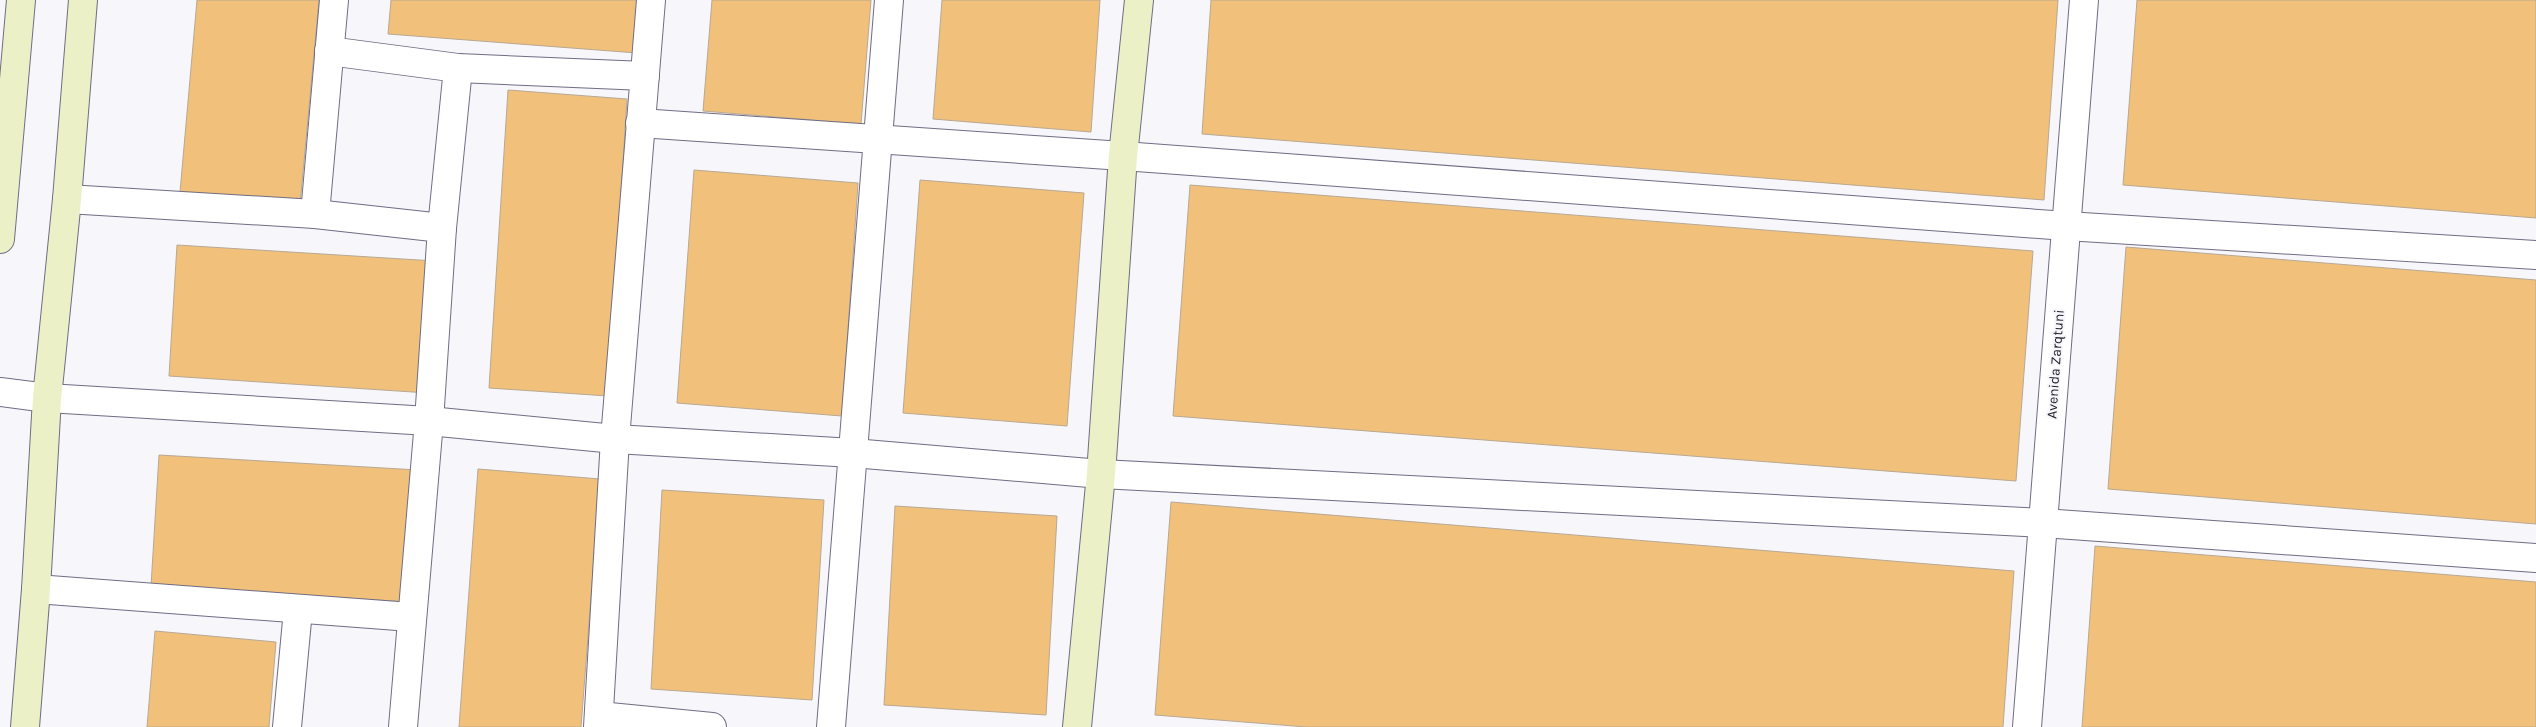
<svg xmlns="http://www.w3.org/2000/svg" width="2536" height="727" viewBox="0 0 2536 727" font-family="Karla,sans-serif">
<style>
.building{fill:#f1c17b;stroke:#b8a892}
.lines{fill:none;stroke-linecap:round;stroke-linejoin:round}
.street-casing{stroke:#706c83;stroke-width:30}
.secondary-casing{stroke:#706c83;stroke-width:30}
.street{stroke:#fff;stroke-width:28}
.secondary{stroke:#ebf0c7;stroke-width:28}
.labels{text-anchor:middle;stroke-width:4;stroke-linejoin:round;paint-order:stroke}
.street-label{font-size:14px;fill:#1e1c26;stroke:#f6f6fb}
</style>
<rect width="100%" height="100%" fill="#f6f6fb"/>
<g class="building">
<path d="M197 0H319L300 204 180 192Z"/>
<path d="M391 0H641L637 53 388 34Z"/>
<path d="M712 0H871L861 124 703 111Z"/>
<path d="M942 0H1100L1091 132 933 119Z"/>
<path d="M1211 0H2058L2044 200 1202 134Z"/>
<path d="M2137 0H2536V218L2123 185Z"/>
<path d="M508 90 627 99 608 396 489 388Z"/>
<path d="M694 170 858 183 842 416 677 403Z"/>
<path d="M920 180 1084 193 1067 426 903 413Z"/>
<path d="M1190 185 2033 251 2016 481 1173 416Z"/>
<path d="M177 245 435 261 428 393 169 376Z"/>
<path d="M2126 247 2536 280V524L2108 489Z"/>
<path d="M159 455 418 470 410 602 151 586Z"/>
<path d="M478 469 600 479 581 727H459Z"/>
<path d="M662 490 824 500 812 700 651 689Z"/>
<path d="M1171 502 2014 571 2003 727H1307L1155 715Z"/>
<path d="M895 506 1057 516 1046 715 884 705Z"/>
<path d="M2095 546 2536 582V727H2082Z"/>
<path d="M155 631 276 642 269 727H147Z"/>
</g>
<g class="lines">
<g class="street-casing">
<g id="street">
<path d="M329 51 458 68 645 76"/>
<path d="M640 123 1123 156 2066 226 2536 255"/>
<path d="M67 199 315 214 442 228"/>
<path d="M315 214 334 0"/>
<path d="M0 392 47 398 429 421 615 439 853 453 1101 474 2043 523 2536 558"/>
<path d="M36 589 411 617"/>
<path d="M599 716 712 727"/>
<path d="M287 727 298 610"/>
<path d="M403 727 429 421 442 228 458 68"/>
<path d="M598 727 615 439 651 0"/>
<path d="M831 727 889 0"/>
<path d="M2027 727 2084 0"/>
</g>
</g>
<g class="secondary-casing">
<g id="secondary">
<path d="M0 239 21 0"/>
<path d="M25 727 36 589 47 398 67 199 83 0"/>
<path d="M1077 727 1101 474 1123 156 1139 0"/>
</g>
</g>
<use href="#street" class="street"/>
<use href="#secondary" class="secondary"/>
</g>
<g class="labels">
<g class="street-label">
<text transform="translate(2055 364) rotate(-86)" y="5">Avenida Zarqtuni</text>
</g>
</g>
</svg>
